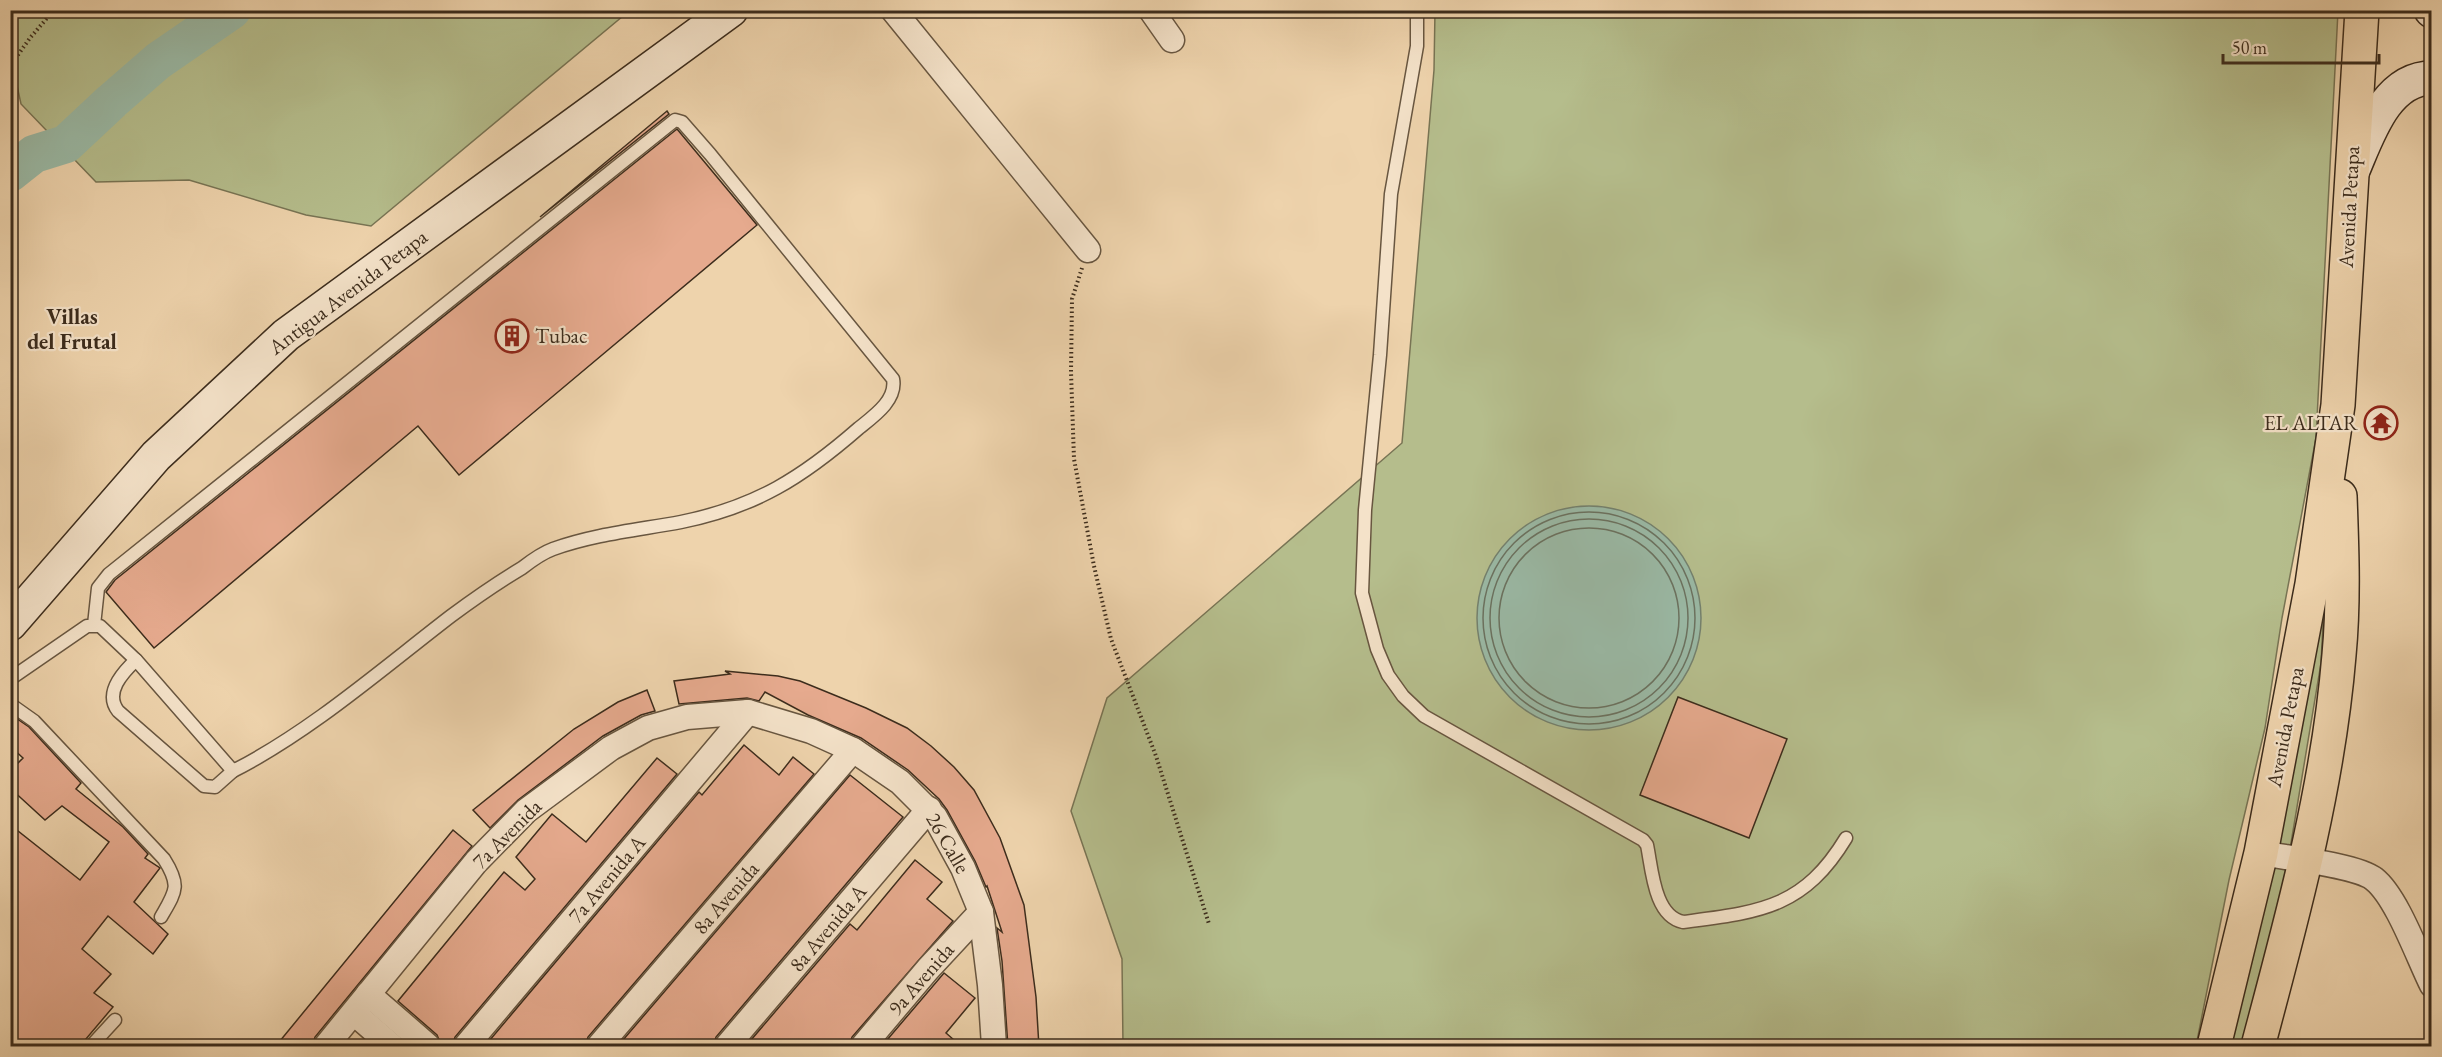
<svg xmlns="http://www.w3.org/2000/svg" width="2442" height="1057" viewBox="0 0 2442 1057" font-family="'EB Garamond',serif">
<style>
.green{fill:#b5bd8c;stroke:#787454;stroke-width:1.5}
.water{fill:#9ab9a5;stroke:#74816e;stroke-width:1.5}
.lines{fill:none;stroke-linecap:round;stroke-linejoin:round}
.shore{stroke:#6b7260;stroke-width:1.5}
.river{stroke:#9ab9a5;stroke-width:38}
.building{fill:#e6aa8e;stroke:#3c2c1c;stroke-width:1.5}
.lane-casing{stroke:#685640;stroke-width:15}
.street-casing{stroke:#685640;stroke-width:27}
.secondary-casing{stroke:#3c2c1c;stroke-width:36}
.primary-casing{stroke:#3c2c1c;stroke-width:36}
.path{stroke:#3c2c1c;stroke-width:4;stroke-dasharray:1.5 3;stroke-linecap:butt}
.lane{stroke:#f4e2c9;stroke-width:12}
.street{stroke:#f4e2c9;stroke-width:24}
.secondary{stroke:#f4e2c9;stroke-width:33}
.primary{stroke:#eed3ac;stroke-width:33}
.labels{text-anchor:middle;stroke-width:4.5;stroke-linejoin:round;paint-order:stroke}
.street-label{font-size:21px;fill:#3c2c1c;stroke:#f4e2c9}
.poi-label{font-size:21px;fill:#3c2c1c;stroke:#f4e2c9;text-anchor:start}
.neighbourhood-label{font-size:22px;font-weight:bold;fill:#3c2c1c;stroke:#f4e2c9}
</style>
<rect width="100%" height="100%" fill="#eed3ac"/>
<filter id="stains"><feTurbulence type="fractalNoise" baseFrequency=".00333" numOctaves="4"/><feColorMatrix values="0 0 0 0 .2 0 0 0 0 .09 0 0 0 0 .02 0 0 0 .5 -.17"/></filter>
<radialGradient id="worn" r=".72"><stop offset=".6" stop-color="#630" stop-opacity="0"/><stop offset="1" stop-color="#630" stop-opacity=".3"/></radialGradient>
<g class="green">
<path d="M10 11 11 10 629 11 371 226 306 215 189 180 96 182 21 104 11 58Z"/>
<path d="M1435 11H2338L2316 438 2282 618 2265 728 2229 880 2196 1046H1123L1122 959 1071 811 1107 698 1402 443 1434 70Z"/>
<path d="M2325 583 2321 663 2288 861 2245 1046H2224Z"/>
</g>
<circle class="water" cx="1589" cy="618" r="112"/>
<g class="lines">
<g class="shore">
<circle cx="1589" cy="618" r="106"/>
<circle cx="1589" cy="618" r="99"/>
<circle cx="1589" cy="618" r="90"/>
</g>
<path class="river" d="M10 173 34 154 66 144 112 101 158 61 232 10"/>
</g>
<g class="building">
<path d="M667 111 669 114 540 217Z"/>
<path d="M677 129 757 225 459 475 418 426 154 648 106 592 115 580Z"/>
<path d="M725 671 778 676 800 681 866 708 907 728 931 746 954 767 974 790 1000 838 1024 905 1036 997 1039 1047H1008L1002 961 997 928 1002 932 987 886 986 887 975 861 947 810 939 799 908 770 861 738 808 715 765 692 759 701 747 698 679 704 674 681 730 674Z"/>
<path d="M647 690 655 711 641 715 603 736 518 800 490 828 473 810 574 729 618 702Z"/>
<path d="M1678 697 1787 739 1749 838 1640 795Z"/>
<path d="M10 714 29 727 81 783 76 789 123 827 148 854 145 858 160 868 134 902 168 934 153 954 108 916 82 949 111 974 94 993 113 1007 85 1040 83 1047H10V839L18 831 80 880 109 842 62 806 45 820 10 788V771L23 758 10 746Z"/>
<path d="M744 745 779 775 793 757 814 774 588 1037 585 1047H484L699 792 702 795Z"/>
<path d="M657 758 677 774 455 1037 452 1047H442L437 1035 398 1001 504 872 525 890 535 879 516 857 552 814 586 842Z"/>
<path d="M850 775 903 817 716 1037 713 1047H617Z"/>
<path d="M453 830 472 846 315 1037 312 1047H275Z"/>
<path d="M915 860 942 882 927 899 953 921 852 1037 849 1047H745L850 924 857 930Z"/>
<path d="M944 973 975 998 946 1033 962 1047H881Z"/>
</g>
<g class="lines">
<g class="lane-casing">
<g id="lane">
<path d="M1417 10V46L1391 194 1380 355 1365 510 1362 593 1377 649 1388 675 1403 696 1424 716 1643 840 1647 845C1652 869 1654 916 1683 922 1759 912 1803 909 1846 838"/>
<path d="M136 660C122 673 104 693 118 711L204 786 215 787 233 771"/>
<path d="M10 679 87 626H100L136 660 233 771C310 732 382 669 451 616 474 599 497 583 522 568 531 561 542 553 553 549 595 534 638 530 681 522 756 507 803 477 859 428 874 416 897 400 893 379L710 154 682 122 675 120 109 574 98 588 94 625"/>
<path d="M10 704 34 721 164 859C181 886 176 891 161 917"/>
<path d="M91 1046 115 1020"/>
</g>
</g>
<g class="street-casing">
<g id="street">
<path d="M893 10 1088 250"/>
<path d="M1151 10 1172 40"/>
<path d="M2261 853C2286 858 2356 865 2374 879 2397 897 2418 957 2432 985"/>
<path d="M368 994 428 1046"/>
<path d="M354 1013 392 1046"/>
<path d="M326 1046 476 862 526 811 611 748 648 728 687 717 748 712 811 731 853 750 900 782 935 817 963 868 981 912 990 985 994 1046"/>
<path d="M466 1046 748 712"/>
<path d="M599 1046 853 750"/>
<path d="M727 1046 929 809"/>
<path d="M863 1046 928 969 981 912"/>
</g>
</g>
<g class="secondary-casing">
<g id="secondary">
<path d="M2431 10 2432 11"/>
<path d="M2353 170C2368 135 2386 78 2432 78"/>
<path d="M10 624 156 456 286 335 731 10"/>
</g>
</g>
<g class="primary-casing">
<g id="primary">
<path d="M2214 1046 2261 853 2312 584 2338 405 2362 10"/>
<path d="M2258 1046C2292 918 2328 789 2339 655 2344 603 2342 549 2340 496"/>
</g>
</g>
<g class="path">
<path d="M10 66 30 38 54 10"/>
<path d="M1082 268 1072 299 1071 372 1074 459 1094 566 1111 639 1156 756 1209 924"/>
</g>
<use href="#lane" class="lane"/>
<use href="#street" class="street"/>
<use href="#secondary" class="secondary"/>
<use href="#primary" class="primary"/>
</g>
<defs>
<g id="building-ring" transform="scale(1.725)"><circle r="9.5" fill="#f4e2c9" stroke="#8f2418" stroke-width="1.5"/><path d="M-4-6H4V6H1V3H-1V6H-4ZM-2.5-4.3h1.7v1.8h-1.7ZM.8-4.3h1.7v1.8H.8ZM-2.5-1h1.7V.8h-1.7ZM.8-1h1.7V.8H.8Z" fill="#8f2418"/></g>
<g id="temple-ring" transform="scale(1.725)"><circle r="9.5" fill="#f4e2c9" stroke="#8f2418" stroke-width="1.5"/><path d="M0-6L5-2H3V0L6.5 2.5H4V6H1.5V3h-3V6H-4V2.5H-6.5L-3 0V-2H-5Z" fill="#8f2418"/></g>
</defs>
<g fill-rule="evenodd">
<use href="#building-ring" x="512" y="336"/>
<use href="#temple-ring" x="2381" y="423"/>
</g>
<g class="labels">
<g class="street-label">
<text transform="translate(2349 207) rotate(-87)" y="7">Avenida Petapa</text>
<text transform="translate(348 292) rotate(-37)" y="7">Antigua Avenida Petapa</text>
<text transform="translate(2285 727) rotate(-79)" y="7">Avenida Petapa</text>
<text transform="translate(507 834) rotate(-45)" y="7">7a Avenida</text>
<text transform="translate(948 843) rotate(60)" y="7">26 Calle</text>
<text transform="translate(607 879) rotate(-50)" y="7">7a Avenida A</text>
<text transform="translate(726 898) rotate(-49)" y="7">8a Avenida</text>
<text transform="translate(828 928) rotate(-50)" y="7">8a Avenida A</text>
<text transform="translate(921 979) rotate(-49)" y="7">9a Avenida</text>
</g>
<g class="poi-label">
<text x="535" y="343">Tubac</text>
<text x="2358" y="430" text-anchor="end">EL ALTAR</text>
</g>
<g class="neighbourhood-label">
<text x="72" y="324">Villas<tspan x="72" dy="25">del Frutal</tspan></text>
</g>
</g>
<rect width="2442" height="1057" fill="none" stroke="#eed3ac" stroke-width="36"/>
<rect x="12" y="12" width="2418" height="1033" fill="none" stroke="#3c2c1c" stroke-width="3"/>
<rect x="18" y="18" width="2406" height="1021" fill="none" stroke="#3c2c1c" stroke-width="1.5"/>
<path d="M2223 54v9h156v-9" fill="none" stroke="#3c2c1c" stroke-width="3"/>
<text x="2232" y="54" font-size="18" fill="#3c2c1c" stroke="#f4e2c9" stroke-width="4.5" paint-order="stroke">50 m</text>
<rect width="100%" height="100%" filter="url(#stains)"/>
<rect width="100%" height="100%" fill="url(#worn)"/>
</svg>
